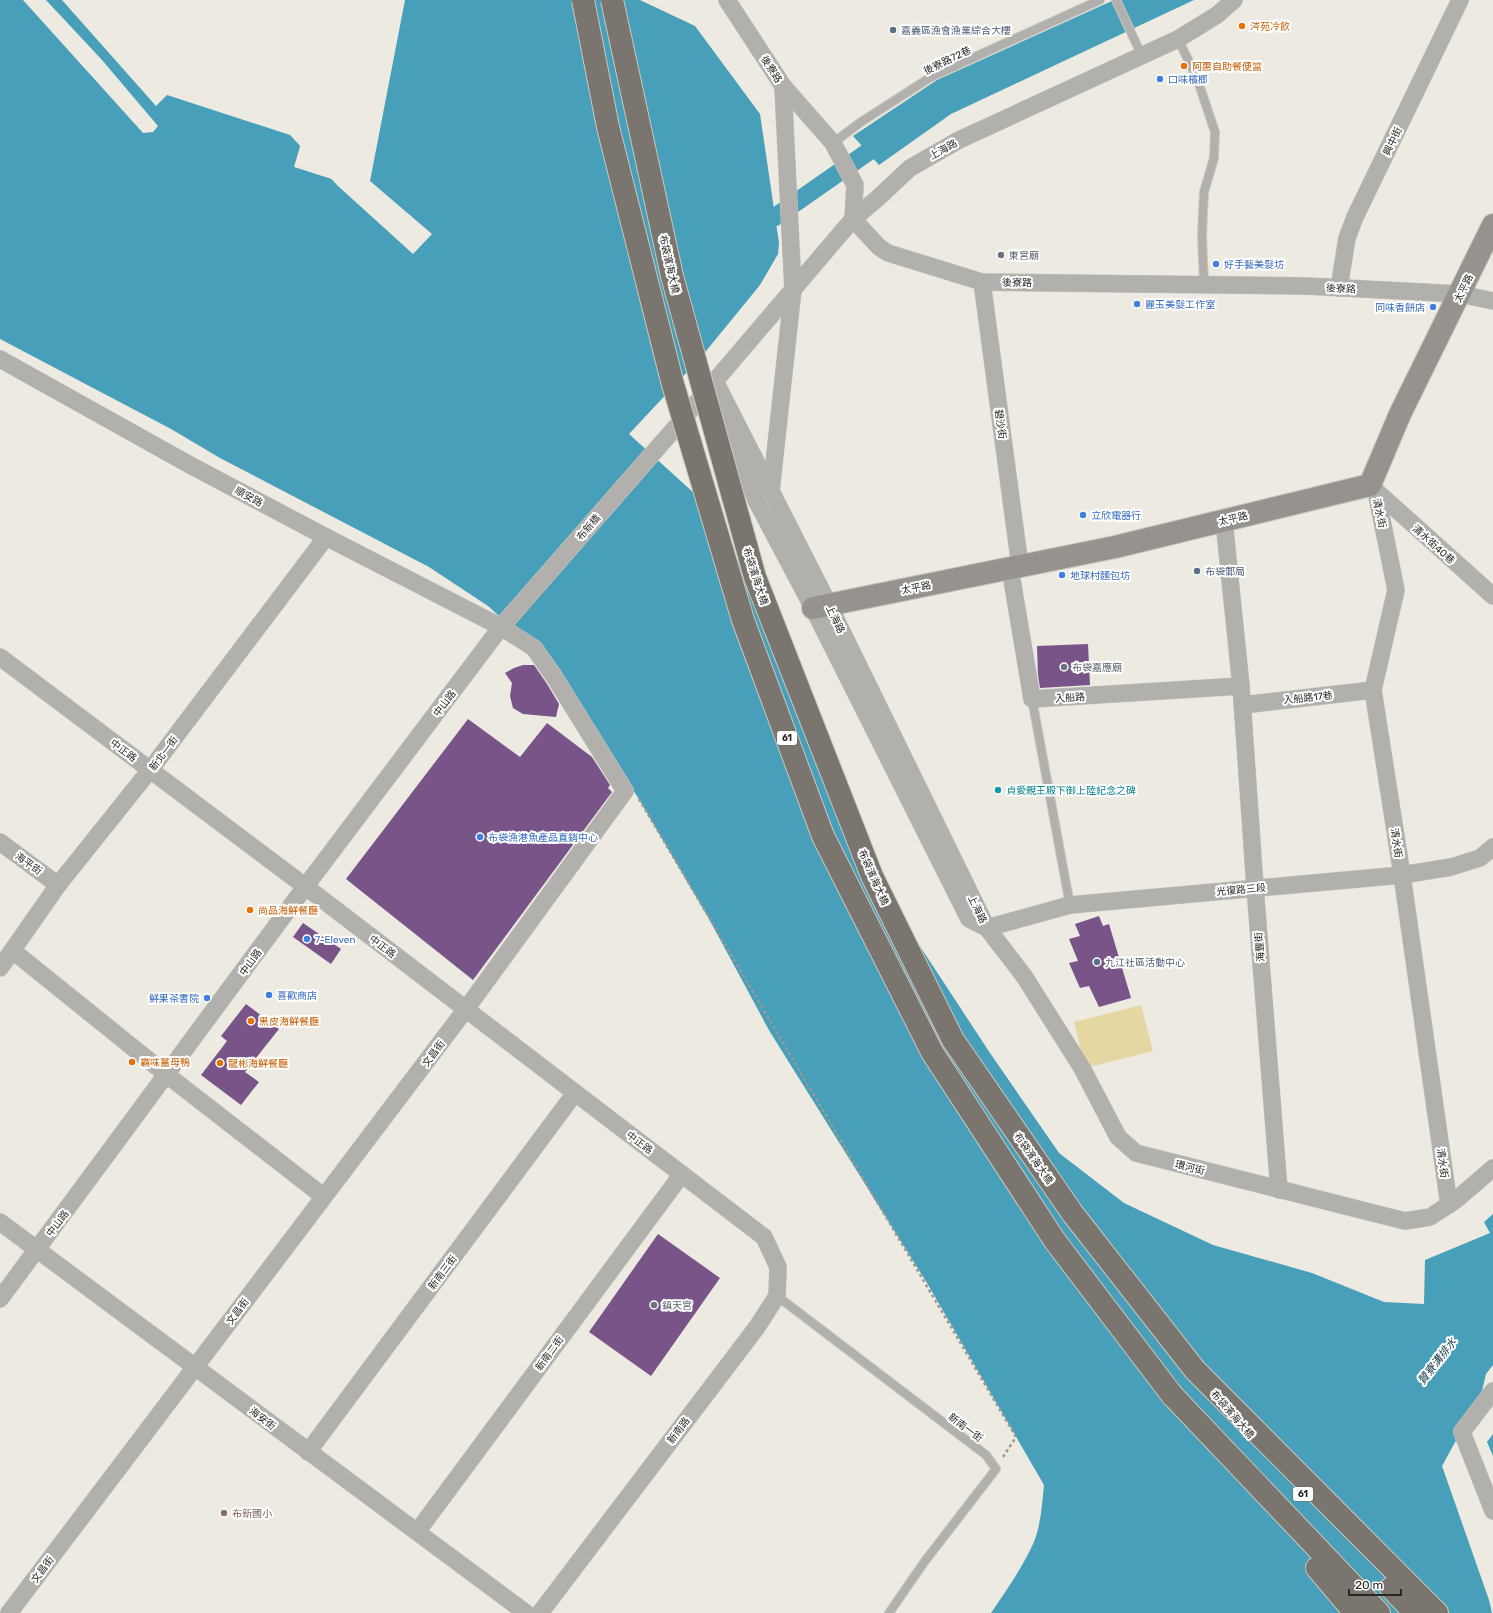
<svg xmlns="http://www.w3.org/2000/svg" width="1493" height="1613" viewBox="0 0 1493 1613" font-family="Rubik,'Noto Sans TC',sans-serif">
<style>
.green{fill:#e5d7a2}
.water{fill:#489fb9}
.pier{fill:#edeae1}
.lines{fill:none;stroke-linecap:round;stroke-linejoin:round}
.canal{stroke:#489fb9;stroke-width:18}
.building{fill:#795488}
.service-casing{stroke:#cac7bf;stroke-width:10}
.minor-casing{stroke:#cac7bf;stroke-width:18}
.secondary-casing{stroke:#cac7bf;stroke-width:24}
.trunk-casing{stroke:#cac7bf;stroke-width:24}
.path{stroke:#9c9993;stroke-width:2.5;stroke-dasharray:3 3;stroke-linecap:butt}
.service{stroke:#b2b0ac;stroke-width:8}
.minor{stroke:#b2b0ac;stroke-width:17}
.secondary{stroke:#96938e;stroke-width:22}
.trunk{stroke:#7a766f;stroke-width:22}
.trunk-bridge-casing{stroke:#cac7bf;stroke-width:24;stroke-linecap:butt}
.trunk-bridge{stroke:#7a766f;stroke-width:22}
.food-dot{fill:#e8710a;stroke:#fff;stroke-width:1.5}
.service-dot{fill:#5c6f8a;stroke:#fff;stroke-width:1.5}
.shop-dot{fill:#3f7fe0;stroke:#fff;stroke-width:1.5}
.worship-dot{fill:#6b7280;stroke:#fff;stroke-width:1.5}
.culture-dot{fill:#0f9aa8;stroke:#fff;stroke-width:1.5}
.education-dot{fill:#8d6e63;stroke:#fff;stroke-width:1.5}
.labels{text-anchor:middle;stroke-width:4;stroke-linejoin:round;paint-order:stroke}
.shield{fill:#fff;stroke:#686866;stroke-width:1}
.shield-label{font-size:9px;font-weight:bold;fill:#282724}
.food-label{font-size:10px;fill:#c56008;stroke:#fff;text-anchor:start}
.service-label{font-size:10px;fill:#4e5e75;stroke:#fff;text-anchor:start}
.street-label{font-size:10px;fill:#282724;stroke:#fff}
.shop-label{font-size:10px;fill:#366cbe;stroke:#fff;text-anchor:start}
.worship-label{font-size:10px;fill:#5b616d;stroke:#fff;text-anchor:start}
.culture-label{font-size:10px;fill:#0d838f;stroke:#fff;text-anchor:start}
.education-label{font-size:10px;fill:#785e54;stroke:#fff;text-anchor:start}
.water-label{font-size:11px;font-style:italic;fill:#133b47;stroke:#fff}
</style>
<rect width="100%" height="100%" fill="#edeae1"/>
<path class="green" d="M1141 1005 1153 1051 1085 1068 1074 1022Z"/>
<g class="water">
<path d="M0 0H62L156 106 167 95 290 135 338 186 413 254 432 234 370 181 405 0H640L695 26 760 114 779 243 778 254 760 285 702 356 629 434 717 514 809 720 908 928 990 1053 1059 1153 1124 1203 1213 1245 1312 1273 1384 1302 1424 1304 1425 1260 1490 1233 1484 1222 1493 1214V1365L1486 1374 1481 1395 1442 1466 1489 1600 1492 1613H991C1006 1591 1022 1568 1033 1544 1041 1526 1042 1504 1044 1485L927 1283 770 1032 708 917 637 796 534 648 488 606 429 567 220 458 171 429 0 339Z"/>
<path d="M1114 0H1194L951 114 879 165 853 136 937 80Z"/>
<path d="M1493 1434V1456L1487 1442Z"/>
</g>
<g class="pier">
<path d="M23 0H46L102 60 158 126 153 132 143 133Z"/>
<path d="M301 143 335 180 294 167Z"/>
</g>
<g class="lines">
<path class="canal" d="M775 217 888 138"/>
</g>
<g class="building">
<path d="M1088 644 1090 685 1040 688 1038 675 1037 646Z"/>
<path d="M523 665H534L547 684 559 704 556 717 523 714 513 708 510 696 512 683 505 673 514 668Z"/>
<path d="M468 719 520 757 547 723 592 757 610 785 608 788 612 792 473 980 346 879Z"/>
<path d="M1099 916 1103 926 1109 924 1131 998 1099 1007 1089 986 1080 988 1069 963 1078 961 1069 939 1080 936 1075 924Z"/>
<path d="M303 923 341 949 331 964 293 937Z"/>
<path d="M246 1004 279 1029 245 1072 259 1082 241 1105 201 1075 227 1041 221 1036Z"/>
<path d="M658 1234 720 1278 651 1376 589 1332Z"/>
</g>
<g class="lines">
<g class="service-casing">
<g id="service">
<path d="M1116 0 1142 56"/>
<path d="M1178 39 1197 78 1215 132 1214 158 1204 192 1202 235 1204 284"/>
<path d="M833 143 861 122 931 77 1100 0"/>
<path d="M1032 699 1070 905"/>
<path d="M777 1296 986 1455 996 1469 925 1561 889 1613"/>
</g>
</g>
<g class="minor-casing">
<g id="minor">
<path d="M727 0 783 86 833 143 855 185 853 219 879 247 888 253 982 282 1306 286 1460 294 1493 301"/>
<path d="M982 282 1020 566"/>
<path d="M1339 288 1347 238 1355 217 1460 0"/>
<path d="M0 359 190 465 326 537 501 627 534 648 555 678 625 791 466 1009 9 1613"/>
<path d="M715 381 829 605 987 928 1024 976 1082 1068 1118 1137 1136 1153 1405 1221 1430 1217 1456 1200 1493 1168"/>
<path d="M718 409 757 502 813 608 969 919 987 928"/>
<path d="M771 491 793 289 783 86"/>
<path d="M1376 491 1396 590 1373 690 1402 875 1449 1205"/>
<path d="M1376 491 1493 596"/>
<path d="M1224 521 1241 686 1255 887 1279 1190"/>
<path d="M1010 568 1032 699 1241 686"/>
<path d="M0 657 306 887 764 1237 778 1267 777 1296 757 1327 540 1613"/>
<path d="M1243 705 1373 690"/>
<path d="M0 842 58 885"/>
<path d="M987 928 1070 905 1402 875 1451 867 1480 858 1493 847"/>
<path d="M13 951 167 1075 323 1196"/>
<path d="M0 968 58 885 150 770 326 537"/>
<path d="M0 1222 526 1613"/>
<path d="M0 1299 299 895 501 627 675 428 853 219 878 198 910 168 959 140 1178 39 1217 15 1234 0"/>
<path d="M1493 1391 1462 1432 1493 1511"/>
<path d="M308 1452 575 1093"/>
<path d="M417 1532 682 1174"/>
</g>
</g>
<g class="secondary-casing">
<path id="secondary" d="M813 608 1115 547 1370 485 1400 414 1493 225"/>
</g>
<g class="trunk-casing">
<g id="trunk">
<path d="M1195 1370 1437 1613"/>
<path d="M1172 1395 1379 1613"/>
<path d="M1317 1568 1355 1613"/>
<path d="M1391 1588 1415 1613"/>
</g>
</g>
<path class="path" d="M639 799 1016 1437 1003 1457"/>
<use href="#service" class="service"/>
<use href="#minor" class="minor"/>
<use href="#secondary" class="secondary"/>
<use href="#trunk" class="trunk"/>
<g class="trunk-bridge-casing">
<g id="trunk-bridge">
<path d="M583 0 608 127 672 381 743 620 823 836 932 1052 1055 1241 1172 1395"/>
<path d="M612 0 672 276 755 577 872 876 953 1040 1073 1214 1195 1370"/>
</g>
</g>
<use href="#trunk-bridge" class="trunk-bridge"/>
</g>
<g class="food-dot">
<circle cx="1242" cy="26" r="4"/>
<circle cx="1184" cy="66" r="4"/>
<circle cx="250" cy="910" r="4"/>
<circle cx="251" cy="1021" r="4"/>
<circle cx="132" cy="1062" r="4"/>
<circle cx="220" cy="1063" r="4"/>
</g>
<g class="service-dot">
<circle cx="893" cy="30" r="4"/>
<circle cx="1197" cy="571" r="4"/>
<circle cx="1097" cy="962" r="4"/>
</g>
<g class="shop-dot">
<circle cx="1160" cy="79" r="4"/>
<circle cx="1216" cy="264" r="4"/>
<circle cx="1137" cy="304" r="4"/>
<circle cx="1433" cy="307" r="4"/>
<circle cx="1083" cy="515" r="4"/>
<circle cx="1062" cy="575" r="4"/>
<circle cx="480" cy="837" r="4"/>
<circle cx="307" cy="939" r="4"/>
<circle cx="269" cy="995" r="4"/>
<circle cx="207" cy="998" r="4"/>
</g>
<g class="worship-dot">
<circle cx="1001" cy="255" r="4"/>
<circle cx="1064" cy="667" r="4"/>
<circle cx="654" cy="1305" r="4"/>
</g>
<circle class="culture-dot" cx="998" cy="790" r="4"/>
<circle class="education-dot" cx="224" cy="1513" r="4"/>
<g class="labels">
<g class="shield">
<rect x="777" y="731" width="20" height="14" rx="3"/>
<rect x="1293" y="1487" width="20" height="14" rx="3"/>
</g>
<g class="shield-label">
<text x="787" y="741">61</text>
<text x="1303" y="1497">61</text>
</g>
<g class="food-label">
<text x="1250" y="30">涔苑冷飲</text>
<text x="1192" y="70">阿惠自助餐便當</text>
<text x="258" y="914">尚品海鮮餐廳</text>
<text x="259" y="1025">黑皮海鮮餐廳</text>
<text x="140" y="1066">霸味薑母鴨</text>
<text x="228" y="1067">龍彬海鮮餐廳</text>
</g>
<g class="service-label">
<text x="901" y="34">嘉義區漁會漁業綜合大樓</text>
<text x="1205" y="575">布袋郵局</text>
<text x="1105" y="966">九江社區活動中心</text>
</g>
<g class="street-label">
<text transform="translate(947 60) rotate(-26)" y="4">後寮路72巷</text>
<text transform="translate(772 69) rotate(57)" y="4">後寮路</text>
<text transform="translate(1392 141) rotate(-64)" y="4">興中街</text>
<text transform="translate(943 149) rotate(-29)" y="4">上海路</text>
<text transform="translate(670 264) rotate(77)" y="4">布袋濱海大橋</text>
<text transform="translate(1017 282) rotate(1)" y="4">後寮路</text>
<text transform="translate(1341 288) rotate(3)" y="4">後寮路</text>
<text transform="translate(1463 288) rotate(-64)" y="4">太平路</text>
<text transform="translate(1001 424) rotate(82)" y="4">碧沙街</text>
<text transform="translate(249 496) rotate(28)" y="4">順安路</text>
<text transform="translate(1380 513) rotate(78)" y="4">清水街</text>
<text transform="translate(1233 518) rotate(-13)" y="4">太平路</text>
<text transform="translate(588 527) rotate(-49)" y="4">布新橋</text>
<text transform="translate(1434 544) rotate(42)" y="4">清水街40巷</text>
<text transform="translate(756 576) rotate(72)" y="4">布袋濱海大橋</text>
<text transform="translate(916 587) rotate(-11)" y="4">太平路</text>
<text transform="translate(836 619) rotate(64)" y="4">上海路</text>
<text transform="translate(1070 697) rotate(-4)" y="4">入船路</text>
<text transform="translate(1308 697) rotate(-6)" y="4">入船路17巷</text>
<text transform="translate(444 703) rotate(-53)" y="4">中山路</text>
<text transform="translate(124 750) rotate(37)" y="4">中正路</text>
<text transform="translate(163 753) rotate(-53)" y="4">新北一街</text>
<text transform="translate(1397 843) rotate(81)" y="4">清水街</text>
<text transform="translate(29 863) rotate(36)" y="4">海平街</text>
<text transform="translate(874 877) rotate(66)" y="4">布袋濱海大橋</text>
<text transform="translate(1241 889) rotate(-5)" y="4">光復路三段</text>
<text transform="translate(978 909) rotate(64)" y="4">上海路</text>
<text transform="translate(383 946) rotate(37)" y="4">中正路</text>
<text transform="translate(1259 947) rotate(-95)" y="4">海豐街</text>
<text transform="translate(250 962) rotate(-54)" y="4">中山路</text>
<text transform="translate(433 1053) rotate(-53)" y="4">文昌街</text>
<text transform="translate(640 1142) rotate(37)" y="4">中正路</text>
<text transform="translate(1034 1158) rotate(55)" y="4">布袋濱海大橋</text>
<text transform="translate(1443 1163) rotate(82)" y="4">清水街</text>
<text transform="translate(1190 1167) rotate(14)" y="4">環河街</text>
<text transform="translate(57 1223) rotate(-53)" y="4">中山路</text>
<text transform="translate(442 1272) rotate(-53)" y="4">新南三街</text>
<text transform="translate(237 1311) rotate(-53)" y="4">文昌街</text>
<text transform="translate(549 1353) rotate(-54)" y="4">新南二街</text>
<text transform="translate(1233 1414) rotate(49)" y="4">布袋濱海大橋</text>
<text transform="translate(263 1418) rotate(37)" y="4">海安街</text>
<text transform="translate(966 1427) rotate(37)" y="4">新南一街</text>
<text transform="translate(678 1430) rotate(-53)" y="4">新南路</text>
<text transform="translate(42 1569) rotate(-53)" y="4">文昌街</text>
</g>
<g class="shop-label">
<text x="1168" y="83">口味檳榔</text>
<text x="1224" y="268">好手藝美髮坊</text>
<text x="1145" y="308">麗玉美髮工作室</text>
<text x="1425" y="311" text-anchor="end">同味香餅店</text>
<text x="1091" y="519">立欣電器行</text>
<text x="1070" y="579">地球村麵包坊</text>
<text x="488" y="841">布袋漁港魚產品直銷中心</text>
<text x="315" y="943">7-Eleven</text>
<text x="277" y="999">喜歡商店</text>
<text x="199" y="1002" text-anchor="end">鮮果茶書院</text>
</g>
<g class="worship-label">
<text x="1009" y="259">東宮廟</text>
<text x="1072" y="671">布袋嘉應廟</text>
<text x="662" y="1309">鎮天宮</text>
</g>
<g class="culture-label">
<text x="1006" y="794">貞愛親王殿下御上陸紀念之碑</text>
</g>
<g class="education-label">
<text x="232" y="1517">布新國小</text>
</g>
<g class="water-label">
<text transform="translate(1437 1361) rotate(-52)" y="4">贊寮溝排水</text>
</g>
</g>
<path d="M1349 1589v6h52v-6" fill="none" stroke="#282724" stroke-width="2"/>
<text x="1355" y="1589" font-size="12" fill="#282724" stroke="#ffffff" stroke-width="3" paint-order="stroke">20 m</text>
</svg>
